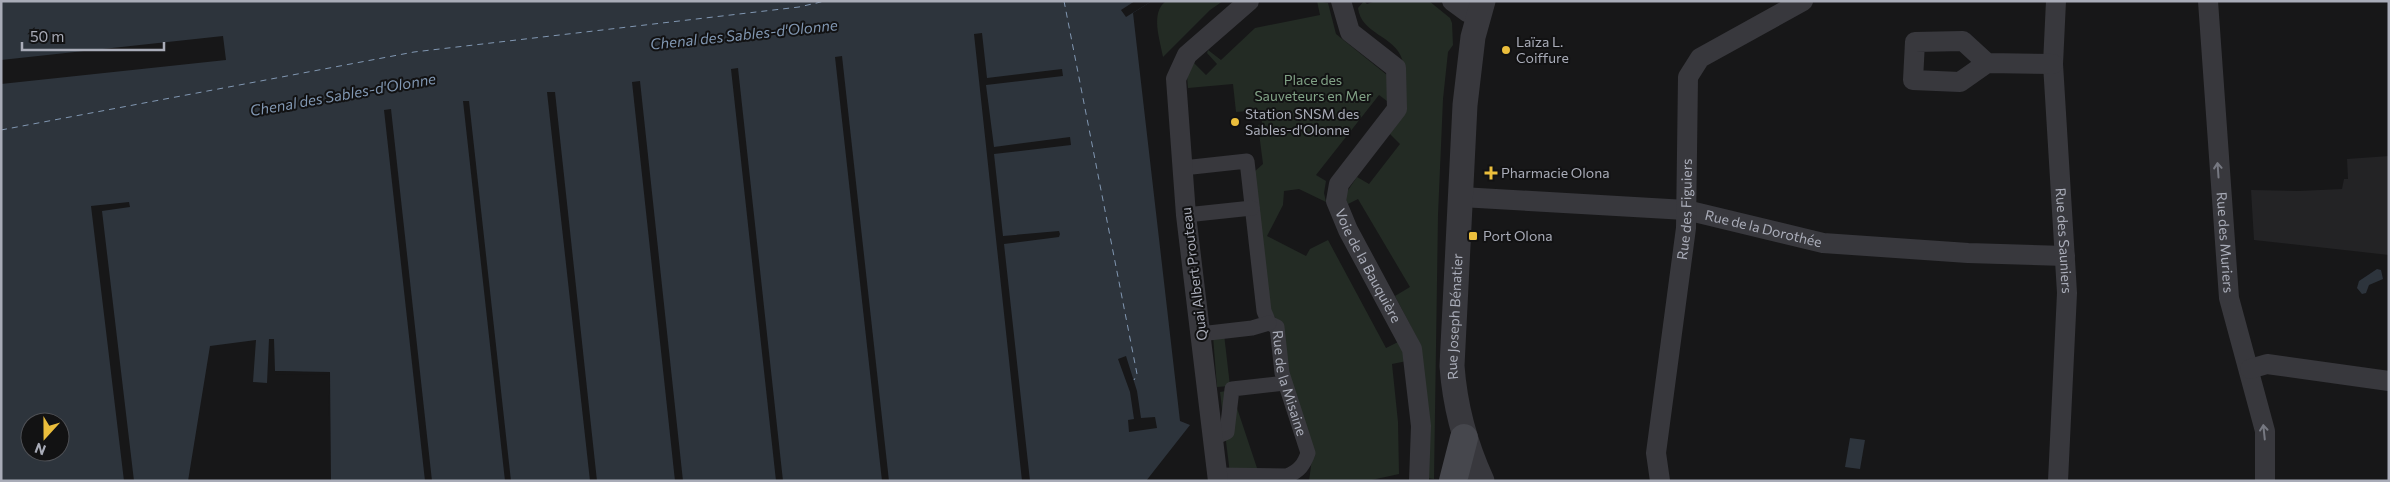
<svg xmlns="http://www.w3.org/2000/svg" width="2390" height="482" viewBox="0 0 2390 482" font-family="Commissioner,sans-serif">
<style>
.built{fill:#232325}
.green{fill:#232b24}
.water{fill:#2d343c;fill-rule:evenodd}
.pier{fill:#171718}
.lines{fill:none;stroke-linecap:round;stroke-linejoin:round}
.ferry{stroke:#8197b2;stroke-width:1;stroke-dasharray:6 5;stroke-linecap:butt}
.pedestrian{stroke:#38383d;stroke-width:15}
.minor{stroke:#38383d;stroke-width:20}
.tertiary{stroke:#38383d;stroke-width:25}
.secondary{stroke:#46474d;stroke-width:28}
.oneway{stroke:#767881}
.poi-dot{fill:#ebbe3c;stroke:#121213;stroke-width:2}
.labels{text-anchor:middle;stroke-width:4;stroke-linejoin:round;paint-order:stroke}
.poi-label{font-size:14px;fill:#a9acb8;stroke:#121213;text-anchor:start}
.park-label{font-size:14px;fill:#81a286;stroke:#121213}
.street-label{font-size:14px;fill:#a9acb8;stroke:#121213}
.water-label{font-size:15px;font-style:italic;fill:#8197b2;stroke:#121213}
</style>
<rect width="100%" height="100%" fill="#171718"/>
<path class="built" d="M2389 156V255L2254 240 2251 190 2299 191 2342 189 2344 179H2348L2347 159Z"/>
<g class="green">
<path d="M1166 1H1223L1210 10 1163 57C1160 39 1150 13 1166 1Z"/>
<path d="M1317 1 1328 3 1336 34 1387 75 1391 104 1379 95 1316 175 1326 181 1324 193 1326 202 1299 189 1284 191 1283 205 1267 236 1306 256 1310 249 1328 240 1386 348 1400 341 1407 361 1392 364 1398 422 1399 474 1367 481H1309L1313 451 1288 378 1278 321 1269 310 1254 172 1263 164 1258 125 1262 124 1261 110 1236 112 1233 84 1188 88 1187 76 1194 63 1206 75 1217 64 1207 53 1208 50 1221 60 1255 28 1320 15Z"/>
<path d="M1364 1 1367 4 1376 1H1429L1450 18 1452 23 1453 45 1448 52 1443 99 1438 215 1434 479 1427 478 1420 355 1417 338 1395 296 1410 287 1358 199 1348 204 1344 196 1357 177 1369 184 1400 144 1390 134C1394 115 1408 77 1402 59 1395 36 1361 34 1358 8Z"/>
<path d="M1224 334 1230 386 1217 387 1213 336Z"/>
<path d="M1226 391 1236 405 1258 471 1230 474 1220 392Z"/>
</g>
<g class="water">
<path d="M1 1H1152L1133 13 1180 421 1190 425 1146 481H331L330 373 275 371 274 339H269L267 383 253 382 256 340 210 346 188 481H1ZM30 422H60V452H30Z"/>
<path d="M2377 269 2381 270 2383 279 2369 285 2366 293 2362 294 2357 288 2359 281Z"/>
<path d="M1850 438 1865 440 1860 469 1845 467Z"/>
</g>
<g class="pier">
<path d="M1135 1H1152L1126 17 1121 10Z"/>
<path d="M982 33 987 78 1062 69 1063 76 986 85 994 147 1070 137 1071 145 994 154 1003 236 1059 231 1060 234 1059 237 1004 244 1030 481H1022L974 34Z"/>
<path d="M223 36 226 60 1 84V60Z"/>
<path d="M842 56 889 481H882L835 57Z"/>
<path d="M738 68 783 481H776L731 69Z"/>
<path d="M640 81 683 481H675L632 82Z"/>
<path d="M547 92H555L597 481H590Z"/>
<path d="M463 101H469L511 481H505Z"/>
<path d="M391 109 432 481H425L384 110Z"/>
<path d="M129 202 130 207 102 211 134 481H124L91 206Z"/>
<path d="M1126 356 1137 391 1141 418 1155 417 1157 428 1129 432 1128 420 1134 419 1130 392 1118 359Z"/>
<path d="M275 371 330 372 328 416V375L275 374Z"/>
</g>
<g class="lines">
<g class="ferry">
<path d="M1064 1 1137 374 1134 380"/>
<path d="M1 130 414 52 799 7 825 1"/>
</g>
<g class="pedestrian">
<path id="s1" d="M1183 168 1247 161 1264 311 1269 323 1277 327 1282 373 1308 453C1304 465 1299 471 1287 476L1218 475"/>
<path d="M1186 215 1252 208"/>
<path d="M1200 334 1252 328 1269 323"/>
<path d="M1213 438 1227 432 1232 389 1285 383"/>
</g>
<g class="minor">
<path id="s2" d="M1341 1 1350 32 1396 68 1397 109 1339 184 1336 201 1348 230 1412 349 1421 426 1419 481"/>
<path d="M1452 1 1467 12 1478 15"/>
<path id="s3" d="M2056 1 2053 64 2067 293 2058 481"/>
<path id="s4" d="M2208 1 2229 298 2265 431V481"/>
<path d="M1987 63 1963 41 1915 42 1913 80 1960 82 1987 63 2053 64"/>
<path id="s5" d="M1461 197 1686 210 1823 243 1968 253 2065 256"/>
<path d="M2250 369 2267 364 2389 381"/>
<path d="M1218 481 1186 215 1176 79 1187 55 1249 1"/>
<path id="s6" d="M1660 481 1656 453 1686 228 1688 77 1700 58 1803 1"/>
</g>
<path class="tertiary" id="s7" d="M1482 481C1465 444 1455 407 1452 366L1465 105 1473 37 1483 1"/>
<path class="secondary" d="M1453 481 1464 438"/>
</g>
<defs><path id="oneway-shaft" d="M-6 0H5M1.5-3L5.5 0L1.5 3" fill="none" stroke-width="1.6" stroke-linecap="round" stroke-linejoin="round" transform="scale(1.25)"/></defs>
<g class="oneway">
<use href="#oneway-shaft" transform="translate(2218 170) rotate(-94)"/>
<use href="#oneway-shaft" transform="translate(2264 432) rotate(-96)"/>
</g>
<g class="poi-dot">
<circle cx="1506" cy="50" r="5"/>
<circle cx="1235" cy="122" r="5"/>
<path d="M1488.5 165.5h5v5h5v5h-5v5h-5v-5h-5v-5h5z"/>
<rect x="1468" y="231" width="10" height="10" rx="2.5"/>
</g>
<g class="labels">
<g class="poi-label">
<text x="1516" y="47">Laïza L.<tspan x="1516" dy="16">Coiffure</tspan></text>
<text x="1245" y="119">Station SNSM des<tspan x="1245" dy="16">Sables-d'Olonne</tspan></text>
<text x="1501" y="178">Pharmacie Olona</text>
<text x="1483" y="241">Port Olona</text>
</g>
<g class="park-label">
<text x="1313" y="85">Place des<tspan x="1313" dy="16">Sauveteurs en Mer</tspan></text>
</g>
<g class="street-label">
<text dy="5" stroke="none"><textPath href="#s6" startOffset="274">Rue des Figuiers</textPath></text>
<text dy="5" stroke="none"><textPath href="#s5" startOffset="305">Rue de la Dorothée</textPath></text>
<text dy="5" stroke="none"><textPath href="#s3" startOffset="240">Rue des Sauniers</textPath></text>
<text dy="5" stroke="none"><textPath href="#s4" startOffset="242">Rue des Muriers</textPath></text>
<text dy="5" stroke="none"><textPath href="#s2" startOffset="316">Voie de la Bauquière</textPath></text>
<text transform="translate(1194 274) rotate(-97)" y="5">Quai Albert Prouteau</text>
<text dy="5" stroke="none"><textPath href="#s7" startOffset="169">Rue Joseph Bénatier</textPath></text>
<text dy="5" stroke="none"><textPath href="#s1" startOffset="295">Rue de la Misaine</textPath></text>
</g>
<g class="water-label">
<text transform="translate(744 35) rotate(-6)" y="5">Chenal des Sables-d'Olonne</text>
<text transform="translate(343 95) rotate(-10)" y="5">Chenal des Sables-d'Olonne</text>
</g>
</g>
<rect width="2390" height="482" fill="none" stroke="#a9acb8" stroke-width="5"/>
<g transform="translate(45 437) rotate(201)"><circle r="24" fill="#121213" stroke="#4e5055"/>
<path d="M0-4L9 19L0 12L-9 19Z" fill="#ebbe3c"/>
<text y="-8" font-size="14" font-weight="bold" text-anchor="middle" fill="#a9acb8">N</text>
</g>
<path d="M22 42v8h142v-8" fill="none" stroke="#a9acb8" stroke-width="2.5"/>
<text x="30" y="42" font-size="15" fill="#a9acb8" stroke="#121213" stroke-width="4" paint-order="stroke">50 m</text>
</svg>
